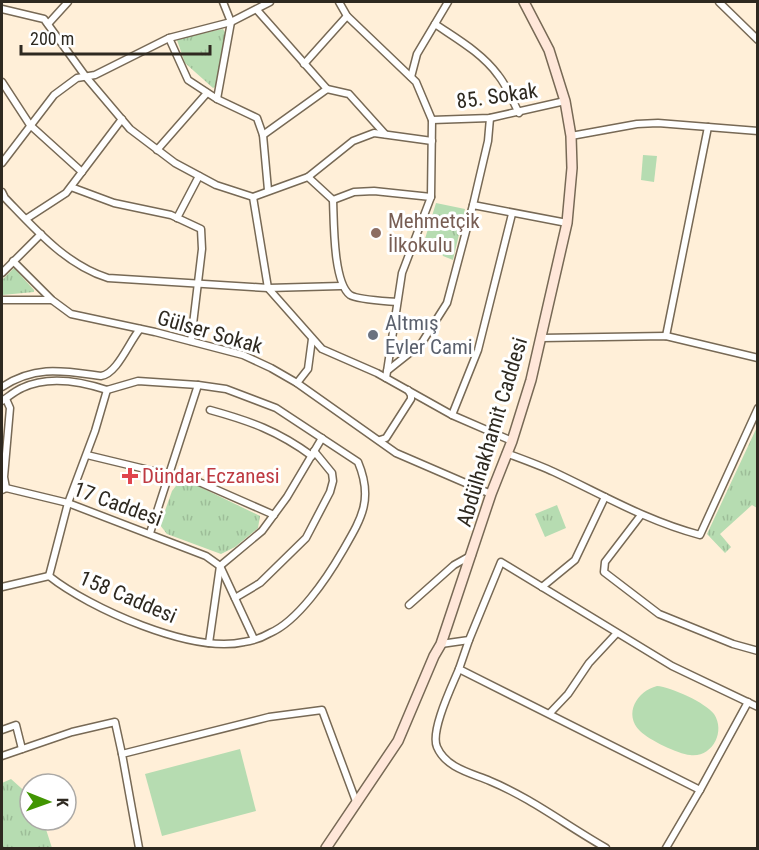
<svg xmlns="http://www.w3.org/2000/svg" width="759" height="850" viewBox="0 0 759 850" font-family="'Roboto Condensed',sans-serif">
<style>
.grass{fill:url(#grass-tufts)}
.garden{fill:#b6dcb1}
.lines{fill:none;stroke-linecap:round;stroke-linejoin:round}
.street-casing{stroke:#776955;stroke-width:9}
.secondary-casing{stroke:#776955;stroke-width:12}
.street{stroke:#fff;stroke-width:6}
.secondary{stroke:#ffe7d9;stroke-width:9}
.education-dot{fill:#8d6e63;stroke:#fff;stroke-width:2}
.worship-dot{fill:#6b7280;stroke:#fff;stroke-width:2}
.health-dot{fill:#e0444e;stroke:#fff;stroke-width:2}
.labels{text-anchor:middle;stroke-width:6;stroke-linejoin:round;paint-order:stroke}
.street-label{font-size:21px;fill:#2e2920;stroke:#fff}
.education-label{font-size:21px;fill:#785e54;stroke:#fff;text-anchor:start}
.worship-label{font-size:21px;fill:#5b616d;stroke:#fff;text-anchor:start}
.health-label{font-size:21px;fill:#be3a42;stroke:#fff;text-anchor:start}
</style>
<defs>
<pattern id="grass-tufts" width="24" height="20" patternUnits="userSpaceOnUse" patternTransform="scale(1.5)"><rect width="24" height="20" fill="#b6dcb1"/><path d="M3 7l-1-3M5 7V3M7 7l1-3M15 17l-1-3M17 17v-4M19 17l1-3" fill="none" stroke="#9dbd98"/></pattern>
</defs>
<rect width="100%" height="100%" fill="#ffefd8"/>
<g class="grass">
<path d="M223 29 226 34 217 86 213 88 185 63 177 40 179 38Z"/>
<path d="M436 203 465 209 453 260 443 256 437 244 424 242Z"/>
<path d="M14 268 34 290V292L2 295V280Z"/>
<path d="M757 427V449L756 450 758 452 757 508 752 505 720 534 731 547 725 553 707 534Z"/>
<path d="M179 482 198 486 260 516 258 528 235 547 221 554 167 534 160 525 172 491Z"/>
<path d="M557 505 566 528 545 537 535 514Z"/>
<path d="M11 779 30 796V820H43L52 848H2V783Z"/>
</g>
<g class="garden">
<path d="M643 155 657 156 654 182 641 180Z"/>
<path d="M657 686C671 687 706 703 714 714 726 732 712 758 690 755 678 754 649 740 640 731 623 714 637 691 657 686Z"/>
<path d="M240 749 256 811 162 836 145 774Z"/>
</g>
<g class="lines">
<g class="street-casing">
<g id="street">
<path d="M339 2 347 16 416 82 432 120 431 197 402 273 386 378"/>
<path d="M719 2 758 40"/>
<path d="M2 9 44 19 86 77 130 129 175 163 216 185 253 197 268 288 322 349 377 373 452 415 512 441"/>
<path d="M257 10 327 89"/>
<path d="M48 24 68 2"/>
<path d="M435 24C457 39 482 53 498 75 507 86 512 100 519 113"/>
<path d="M169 38 188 80 217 99 257 118 263 135 268 190"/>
<path d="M304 64 347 16"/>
<path d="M411 77 417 54 448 2"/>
<path d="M2 82 30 125 82 172"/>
<path d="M217 99 231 22 223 2"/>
<path d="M432 120 490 118 565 101"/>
<path d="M263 135 327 89 349 94 385 134"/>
<path d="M571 136 637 124 658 123 758 131"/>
<path d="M157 150 207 93"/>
<path d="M2 163 54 95 77 78 95 75 169 38 231 22 270 2"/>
<path d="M308 177 353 141 374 133 432 141"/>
<path d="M71 187 114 203 171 215 201 229 202 249 191 341"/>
<path d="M2 192 5 198C35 229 66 265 108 278L268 288 341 286"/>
<path d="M253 197 308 177 333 200 354 192 374 191 431 197"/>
<path d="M333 200C334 221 333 282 350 295 358 300 386 301 397 302"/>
<path d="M473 205 567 223"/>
<path d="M177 218 199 176"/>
<path d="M26 219 66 193 122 119"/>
<path d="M13 261 52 300 71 314 155 332 243 355 271 368 297 383 396 453 491 494"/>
<path d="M2 273 41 234"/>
<path d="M2 300H51"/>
<path d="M666 336 708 127"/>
<path d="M541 338 666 336 758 358"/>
<path d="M387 371 421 344 447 303 473 205 488 141 490 118"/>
<path d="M297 383 308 369 312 339"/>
<path d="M2 387C36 365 63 371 101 376 117 374 129 342 140 329"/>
<path d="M6 399 10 408 4 477 6 488"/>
<path d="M2 401C8 397 15 391 22 388 49 375 80 381 107 390"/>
<path d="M210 410C250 421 278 431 312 456"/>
<path d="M452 415 478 350 512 214"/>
<path d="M380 440 386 438 411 399V395L408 390"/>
<path d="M506 453C522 459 539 465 554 472 603 495 647 521 700 535L758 408"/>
<path d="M87 455 199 482 274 515"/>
<path d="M2 490 6 488 68 503 206 556 220 566 254 639"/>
<path d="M641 515 605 562 604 572 659 614 733 644 758 651"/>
<path d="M150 533 198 385"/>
<path d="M220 566 262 531 287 497 322 438"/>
<path d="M49 576 68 503 95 431 107 390"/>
<path d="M2 587 49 576C89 608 192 654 244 642 252 641 263 637 270 633 298 621 327 578 342 552 361 519 374 500 358 462L276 408 226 389 198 385 138 381 107 390"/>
<path d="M542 587 575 560 605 497"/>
<path d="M235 598 260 583 306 538 330 492 333 481 332 473 314 451"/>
<path d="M409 605 454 565 472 555"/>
<path d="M469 640 459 669 700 790 748 702"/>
<path d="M209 643 220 566"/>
<path d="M441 644 469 640 501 562 672 666 758 707"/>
<path d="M459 669C452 686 430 731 437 747 446 768 471 773 490 781 531 798 567 826 606 848"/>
<path d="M550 713 568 694 589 663 616 634"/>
<path d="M2 730 16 725 22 749"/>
<path d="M2 756 72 732 115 722 122 754"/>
<path d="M139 848 122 754 269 717 322 710 357 804"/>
<path d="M666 848 700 790"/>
</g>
</g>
<g class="secondary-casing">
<path id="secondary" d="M326 848 398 741 434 656 441 644 491 494 512 441 531 380 567 223 572 168 571 136 565 101 549 50 524 2"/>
</g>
<use href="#street" class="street"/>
<use href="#secondary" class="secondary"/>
</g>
<circle class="education-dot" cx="376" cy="233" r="6"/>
<circle class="worship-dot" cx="373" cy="335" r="6"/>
<path class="health-dot" d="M127 467h6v6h6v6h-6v6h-6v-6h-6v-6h6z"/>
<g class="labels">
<g class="street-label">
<text transform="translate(497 96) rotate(-8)" y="7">85. Sokak</text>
<text transform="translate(210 332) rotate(16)" y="7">Gülser Sokak</text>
<text transform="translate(492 432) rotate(-73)" y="7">Abdülhakhamit Caddesi</text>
<text transform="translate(118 504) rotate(20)" y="7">17 Caddesi</text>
<text transform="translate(128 597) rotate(23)" y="7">158 Caddesi</text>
</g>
<g class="education-label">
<text x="388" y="228">Mehmetçik<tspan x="388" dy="24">İlkokulu</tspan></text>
</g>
<g class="worship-label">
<text x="385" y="330">Altmış<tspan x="385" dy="24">Evler Cami</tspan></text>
</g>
<g class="health-label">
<text x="142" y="483">Dündar Eczanesi</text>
</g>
</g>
<rect width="759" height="850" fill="none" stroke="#2e2920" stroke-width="6"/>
<g transform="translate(48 802) rotate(91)"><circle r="28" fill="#ffffff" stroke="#aba9a6" stroke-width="1.5"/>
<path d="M0-4.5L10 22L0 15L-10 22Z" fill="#419502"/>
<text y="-9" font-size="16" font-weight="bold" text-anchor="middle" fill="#2e2920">K</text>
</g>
<path d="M21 45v9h189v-9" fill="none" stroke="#2e2920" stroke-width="3"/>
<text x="30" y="45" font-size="18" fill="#2e2920" stroke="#ffffff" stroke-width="4.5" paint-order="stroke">200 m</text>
</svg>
